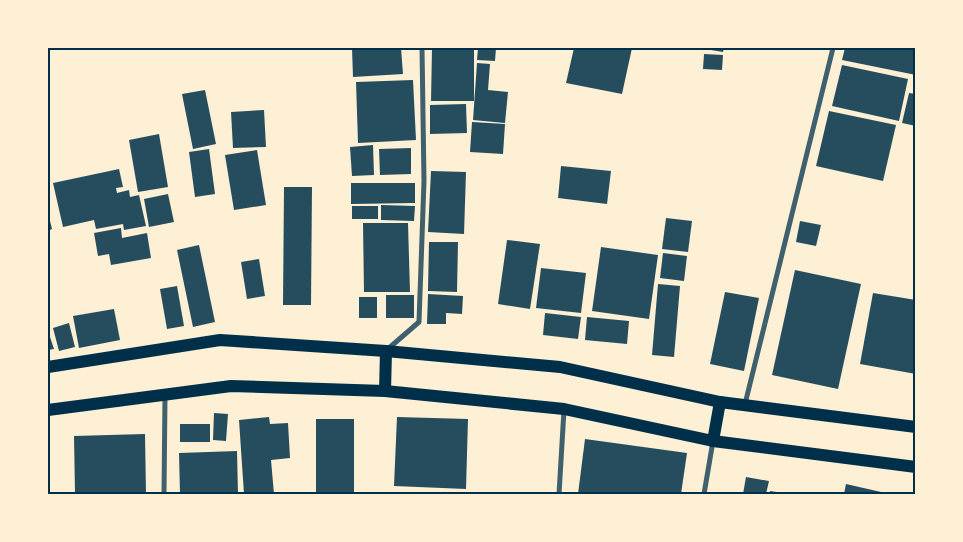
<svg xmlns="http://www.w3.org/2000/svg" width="963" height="542" viewBox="0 0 963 542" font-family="'Titillium Web',sans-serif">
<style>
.building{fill:#264d5e}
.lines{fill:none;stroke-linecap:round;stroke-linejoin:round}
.minor{stroke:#3f606c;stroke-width:5}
.primary{stroke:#003049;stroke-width:12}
.neatline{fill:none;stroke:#003049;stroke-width:2}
</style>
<rect width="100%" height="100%" fill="#fdf0d5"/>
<g class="building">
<path d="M352 48H401L403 74 353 77Z"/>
<path d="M432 48H474V101H431Z"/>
<path d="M478 48H496L495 61 477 60Z"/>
<path d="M574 48H632L622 94 566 83Z"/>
<path d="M699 48H724L723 52Z"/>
<path d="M845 48H916V75L842 60Z"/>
<path d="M704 54 723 55 722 70 703 69Z"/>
<path d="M477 63 490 64 488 90 508 92 505 123 473 120Z"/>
<path d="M842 65 908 79 899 121 832 106Z"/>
<path d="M413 80 416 140 358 143 356 82Z"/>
<path d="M205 90 216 144 193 149 182 94Z"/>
<path d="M909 93 916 94V126L902 123Z"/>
<path d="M466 104 467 133 430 134V105Z"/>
<path d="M264 110 266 147 233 148 231 112Z"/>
<path d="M829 111 896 125 883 181 816 166Z"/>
<path d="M472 122 505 124 503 154 470 152Z"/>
<path d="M159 134 168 187 138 192 129 140Z"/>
<path d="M373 145 374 175 352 176 350 147Z"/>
<path d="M411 148V174L380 175 379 149Z"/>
<path d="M209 149 215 194 195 197 189 152Z"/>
<path d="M257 150 266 205 234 210 225 155Z"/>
<path d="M561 166 611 171 607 204 558 198Z"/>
<path d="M119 169 123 187 116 188 117 193 129 190 130 197 139 195 146 226 124 230 123 224 96 229 94 220 63 227 53 183Z"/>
<path d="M431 171 466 172 464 234 428 232Z"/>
<path d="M351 183H415V203L351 204Z"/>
<path d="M284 187H312L311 305H283Z"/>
<path d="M168 194 174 222 149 227 144 199Z"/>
<path d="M381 205 415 206 414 221 381 220Z"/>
<rect x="352" y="206" width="26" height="13"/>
<path d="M48 213 52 229 48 231Z"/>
<path d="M666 218 692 221 688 252 662 249Z"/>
<path d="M800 221 821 225 816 246 796 242Z"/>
<path d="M363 223H408L410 292H364Z"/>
<path d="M121 228 122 238 147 233 151 258 111 265 109 254 98 256 94 233Z"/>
<path d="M507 240 540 244 530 309 498 304Z"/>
<path d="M429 242H458L457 292 428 291Z"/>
<path d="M199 245 215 322 193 327 177 250Z"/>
<path d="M601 247 658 255 649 319 592 311Z"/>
<path d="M663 253 687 256 684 281 660 278Z"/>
<path d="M259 259 265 296 247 299 241 262Z"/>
<path d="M541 268 586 273 581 313 536 308Z"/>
<path d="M795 270 861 284 838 389 772 375Z"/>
<path d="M658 284 680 286 674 357 652 355Z"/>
<path d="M177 286 184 326 167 329 160 289Z"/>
<path d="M725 292 759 298 744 371 710 364Z"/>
<path d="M873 293 916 300V374L860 364Z"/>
<path d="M428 294 463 296 462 314 446 313V324H427Z"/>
<rect x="386" y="295" width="28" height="23"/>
<rect x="359" y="297" width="18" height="21"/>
<path d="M114 309 120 340 79 348 73 316Z"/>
<path d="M545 313 581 317 578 339 543 335Z"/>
<path d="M587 317 629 321 627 344 585 340Z"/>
<path d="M69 323 75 347 59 351 53 328Z"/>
<path d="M48 331 54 349 48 350Z"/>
<path d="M214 413 228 414 226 441 213 440Z"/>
<path d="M269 417 270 424 288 423 290 458 271 460 274 494H244L239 420Z"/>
<path d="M397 417 468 419 466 489 394 486Z"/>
<rect x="316" y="419" width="38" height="75"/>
<rect x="180" y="424" width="30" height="18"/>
<path d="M145 434 146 494H75L74 436Z"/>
<path d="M585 439 687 453 681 494H578Z"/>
<path d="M237 451 238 494H180L179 453Z"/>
<path d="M746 477 769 481 766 494H743Z"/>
<path d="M846 484 890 494H844Z"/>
<path d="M770 491 784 493V494H770Z"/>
</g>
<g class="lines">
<g class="minor">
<path d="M389 348 419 322 424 181 422 48"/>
<path d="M745 404 833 48"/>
<path d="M164 494 165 396"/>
<path d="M559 494 564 410"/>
<path d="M704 494 713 441"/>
</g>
<g class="primary">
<path d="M48 367 220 340 386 351 560 367 720 402 916 427"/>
<path d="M385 391 386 351"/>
<path d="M48 410 231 386 385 391 564 409 713 441 916 467"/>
<path d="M713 441 720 402"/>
</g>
</g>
<rect width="963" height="542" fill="none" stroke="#fdf0d5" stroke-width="98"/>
<rect x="49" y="49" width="865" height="444" class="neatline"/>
</svg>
